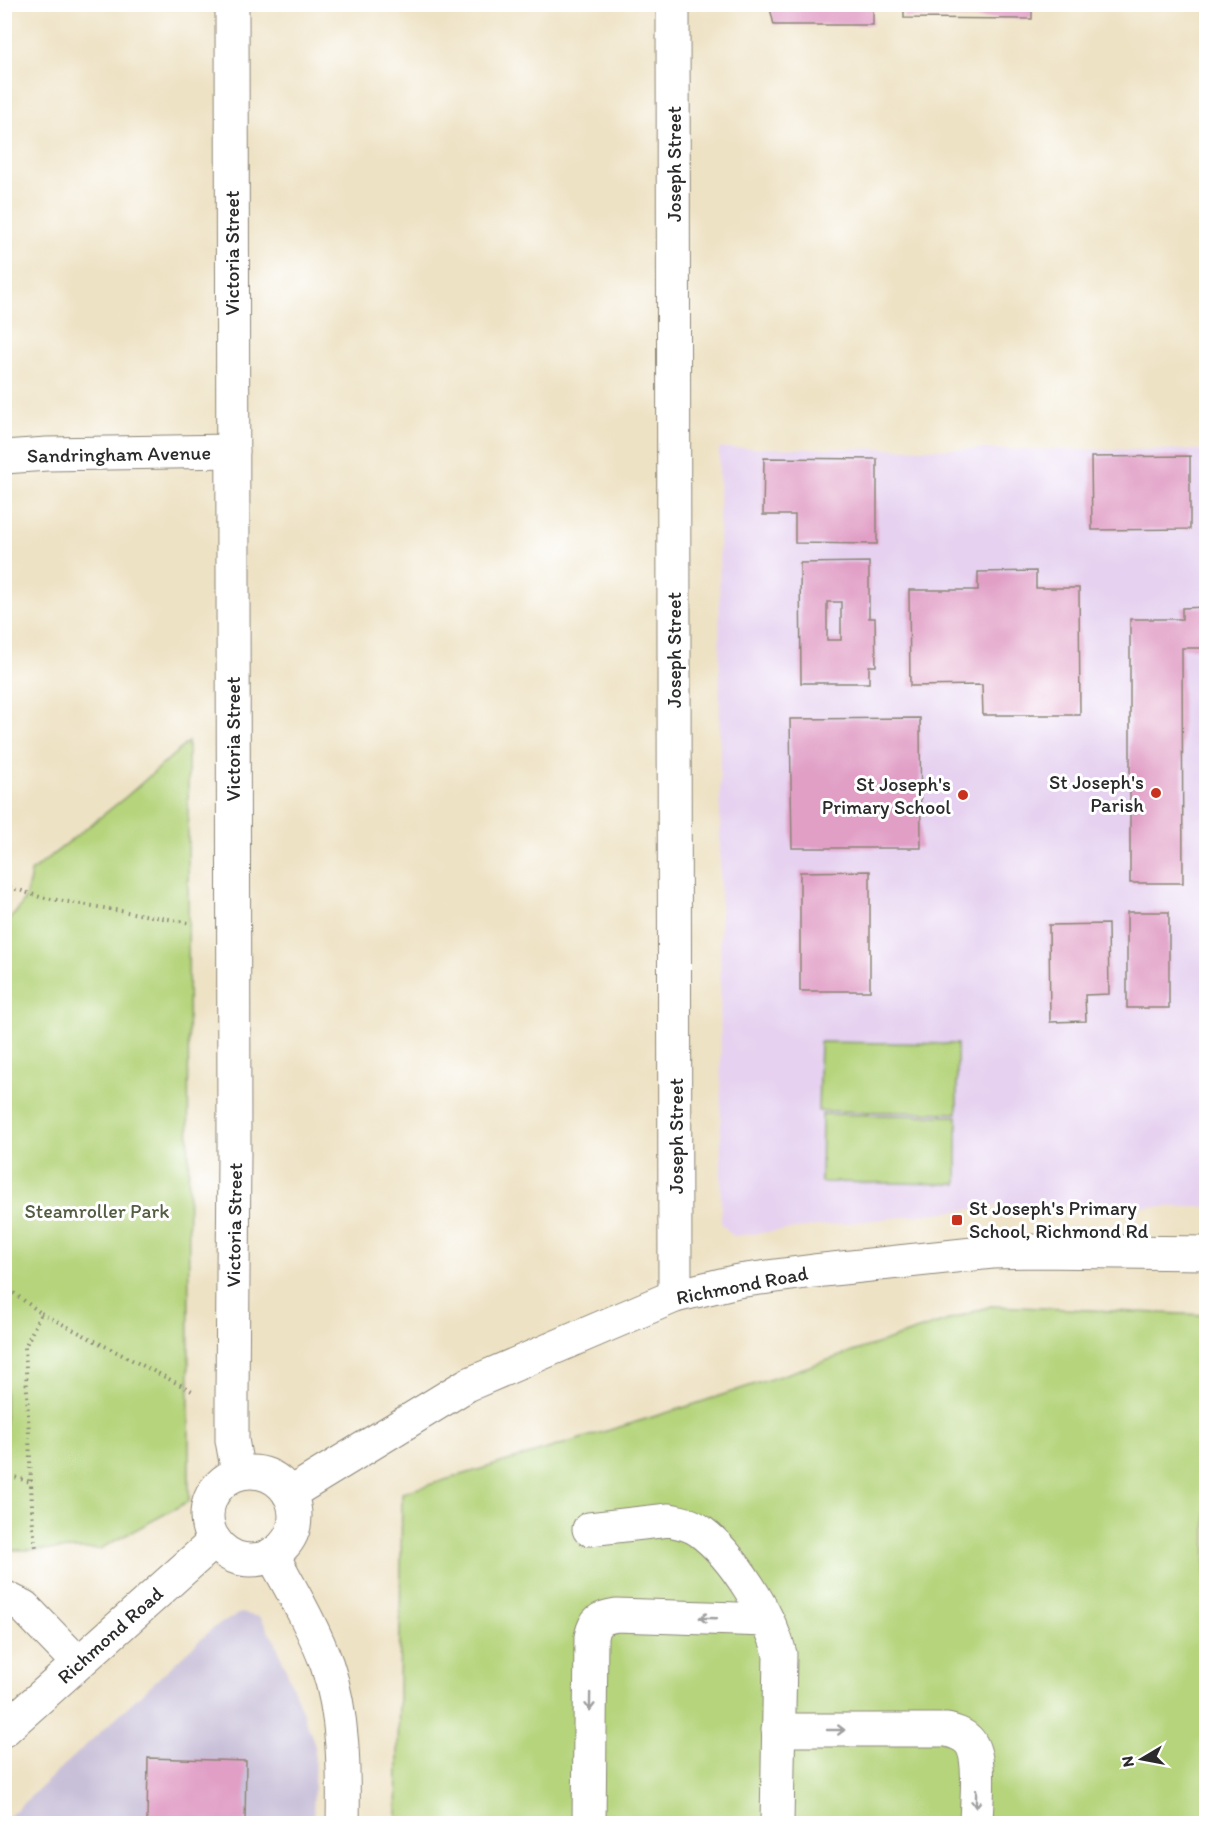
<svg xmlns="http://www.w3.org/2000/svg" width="1211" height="1828" viewBox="0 0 1211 1828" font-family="Itim,sans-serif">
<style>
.built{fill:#e6d2f0}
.industrial{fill:#c8bfd8}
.green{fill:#b5d47c;stroke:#708054;stroke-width:1.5}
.building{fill:#e19fc6;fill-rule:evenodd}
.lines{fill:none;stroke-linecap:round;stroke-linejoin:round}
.minor-casing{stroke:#8c8678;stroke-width:35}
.path{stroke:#8c8678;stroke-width:4;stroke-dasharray:1.5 4.5;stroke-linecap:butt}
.minor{stroke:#fff;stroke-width:33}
.oneway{stroke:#a0a0a0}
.poi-dot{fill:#c8321e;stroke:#fff;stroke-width:2}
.labels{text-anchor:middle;stroke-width:6;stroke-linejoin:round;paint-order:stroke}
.street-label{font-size:20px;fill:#2b2b2b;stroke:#fff}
.poi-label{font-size:20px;fill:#2b2b2b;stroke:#fff;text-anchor:end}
.park-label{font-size:20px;fill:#545e43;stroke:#fff}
</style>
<rect width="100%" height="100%" fill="#fff"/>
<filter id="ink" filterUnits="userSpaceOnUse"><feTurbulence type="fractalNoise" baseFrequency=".0167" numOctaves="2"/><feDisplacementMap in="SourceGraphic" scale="12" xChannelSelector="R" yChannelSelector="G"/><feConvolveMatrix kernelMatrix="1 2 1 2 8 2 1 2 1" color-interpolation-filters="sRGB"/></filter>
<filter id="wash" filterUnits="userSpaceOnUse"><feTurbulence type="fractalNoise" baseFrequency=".008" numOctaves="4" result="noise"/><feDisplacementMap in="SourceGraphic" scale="24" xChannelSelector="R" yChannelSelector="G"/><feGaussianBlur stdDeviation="1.35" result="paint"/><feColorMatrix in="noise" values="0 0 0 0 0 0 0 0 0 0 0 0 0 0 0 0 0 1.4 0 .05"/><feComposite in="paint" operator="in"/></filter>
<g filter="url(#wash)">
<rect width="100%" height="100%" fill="#eee2c4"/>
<path class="built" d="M719 448 1206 450V1207L998 1206 733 1236 721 1223Z"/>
<path class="industrial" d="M241 1613 260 1617 276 1643 315 1745 313 1823 5 1824V1820L214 1627Z"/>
<g class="green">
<path d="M188 742 189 1501 100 1549 5 1550V922C23 910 28 893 31 872L127 796Z"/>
<path d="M820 1042 957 1044V1113L818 1111Z"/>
<path d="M822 1114 957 1116V1184L821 1182Z"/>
<path d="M991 1306 1206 1315V1823L397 1824 402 1493 692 1405Z"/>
</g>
<g id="blocks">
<g class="building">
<path d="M769 4H873V25H774Z"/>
<path d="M904 4H1032V19L904 18Z"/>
<path d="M1190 456V529L1092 530 1091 457Z"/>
<path d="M764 458 877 459V544L795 543V515H763Z"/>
<path d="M869 562V618H875L876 666H869V683H801L800 563ZM827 602H841V640H827Z"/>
<path d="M1036 571V588H1079L1080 715H983L982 685 910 686 909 590H978V572Z"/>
<path d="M1206 607V648H1182L1183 883H1130V619H1182V608Z"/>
<path d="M920 718 921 848H792L790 719Z"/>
<path d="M870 871V991H800V872Z"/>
<rect x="1127" y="912" width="42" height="96"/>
<path d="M1108 924 1109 994 1085 995 1086 1021 1050 1022 1049 925Z"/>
<path d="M148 1758 246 1761 245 1824H147Z"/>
</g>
</g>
</g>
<g filter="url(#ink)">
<use href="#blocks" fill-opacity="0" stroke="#8c8678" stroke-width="1.5"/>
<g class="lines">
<g class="minor-casing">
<g id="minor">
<path d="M232 4 234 1155 232 1396V1440L238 1473"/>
<path d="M673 4 675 1296"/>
<path d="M4 457 47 454 233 451"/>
<circle cx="251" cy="1516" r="44"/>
<path d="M289 1494 467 1385 675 1296 738 1281 814 1271 992 1252 1034 1251 1206 1253"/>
<path d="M589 1529 669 1520C680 1522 691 1524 700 1531 733 1555 770 1615 780 1654L777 1824"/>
<path d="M272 1554C291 1590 313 1626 327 1665 344 1715 344 1771 343 1824"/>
<path d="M4 1597 24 1607 78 1663"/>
<path d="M4 1730 215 1541"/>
<path d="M778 1730H947C955 1732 962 1734 968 1740 983 1755 976 1803 976 1824"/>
<path d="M589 1824 591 1637C595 1619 599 1619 616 1615L767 1620"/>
</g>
</g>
<g class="path">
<path d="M4 885 40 897 191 923"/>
<path d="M4 1286 41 1313 25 1347 33 1528 36 1548"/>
<path d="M41 1313 192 1391"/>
<path d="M4 1474 31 1482"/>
</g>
<use href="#minor" class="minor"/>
</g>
<defs><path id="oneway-shaft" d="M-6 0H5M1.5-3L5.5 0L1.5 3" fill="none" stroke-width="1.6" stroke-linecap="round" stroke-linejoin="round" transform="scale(1.5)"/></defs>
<g class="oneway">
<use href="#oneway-shaft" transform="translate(708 1618) rotate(-178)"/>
<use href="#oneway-shaft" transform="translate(590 1702) rotate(91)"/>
<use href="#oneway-shaft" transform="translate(836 1730)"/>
<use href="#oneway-shaft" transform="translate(976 1799) rotate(91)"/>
</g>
</g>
<g class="poi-dot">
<circle cx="1156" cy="793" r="6"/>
<circle cx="963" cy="795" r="6"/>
<rect x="951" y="1214" width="12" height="12" rx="3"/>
</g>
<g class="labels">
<g class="street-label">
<text transform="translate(674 164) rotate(-90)" y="7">Joseph Street</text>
<text transform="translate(232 253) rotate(-90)" y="7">Victoria Street</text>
<text transform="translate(119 454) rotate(-1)" y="7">Sandringham Avenue</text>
<text transform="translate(674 650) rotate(-90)" y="7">Joseph Street</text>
<text transform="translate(233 739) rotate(-90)" y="7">Victoria Street</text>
<text transform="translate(676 1136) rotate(-90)" y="7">Joseph Street</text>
<text transform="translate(234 1225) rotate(-89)" y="7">Victoria Street</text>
<text transform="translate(742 1285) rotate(-11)" y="7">Richmond Road</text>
<text transform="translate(110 1635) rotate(-42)" y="7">Richmond Road</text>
</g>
<g class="poi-label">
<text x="1144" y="789">St Joseph's<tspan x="1144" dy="23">Parish</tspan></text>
<text x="951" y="791">St Joseph's<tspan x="951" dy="23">Primary School</tspan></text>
<text x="969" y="1215" text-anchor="start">St Joseph's Primary<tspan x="969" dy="23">School, Richmond Rd</tspan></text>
</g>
<g class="park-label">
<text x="97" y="1218">Steamroller Park</text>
</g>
</g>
<rect width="1211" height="1828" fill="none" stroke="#fff" stroke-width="24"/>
<g transform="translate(1142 1759) rotate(260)" stroke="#ffffff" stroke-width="4.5" paint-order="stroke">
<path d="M0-4.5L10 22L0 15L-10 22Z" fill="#2b2b2b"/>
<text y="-9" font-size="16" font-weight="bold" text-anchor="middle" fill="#2b2b2b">N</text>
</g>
</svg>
